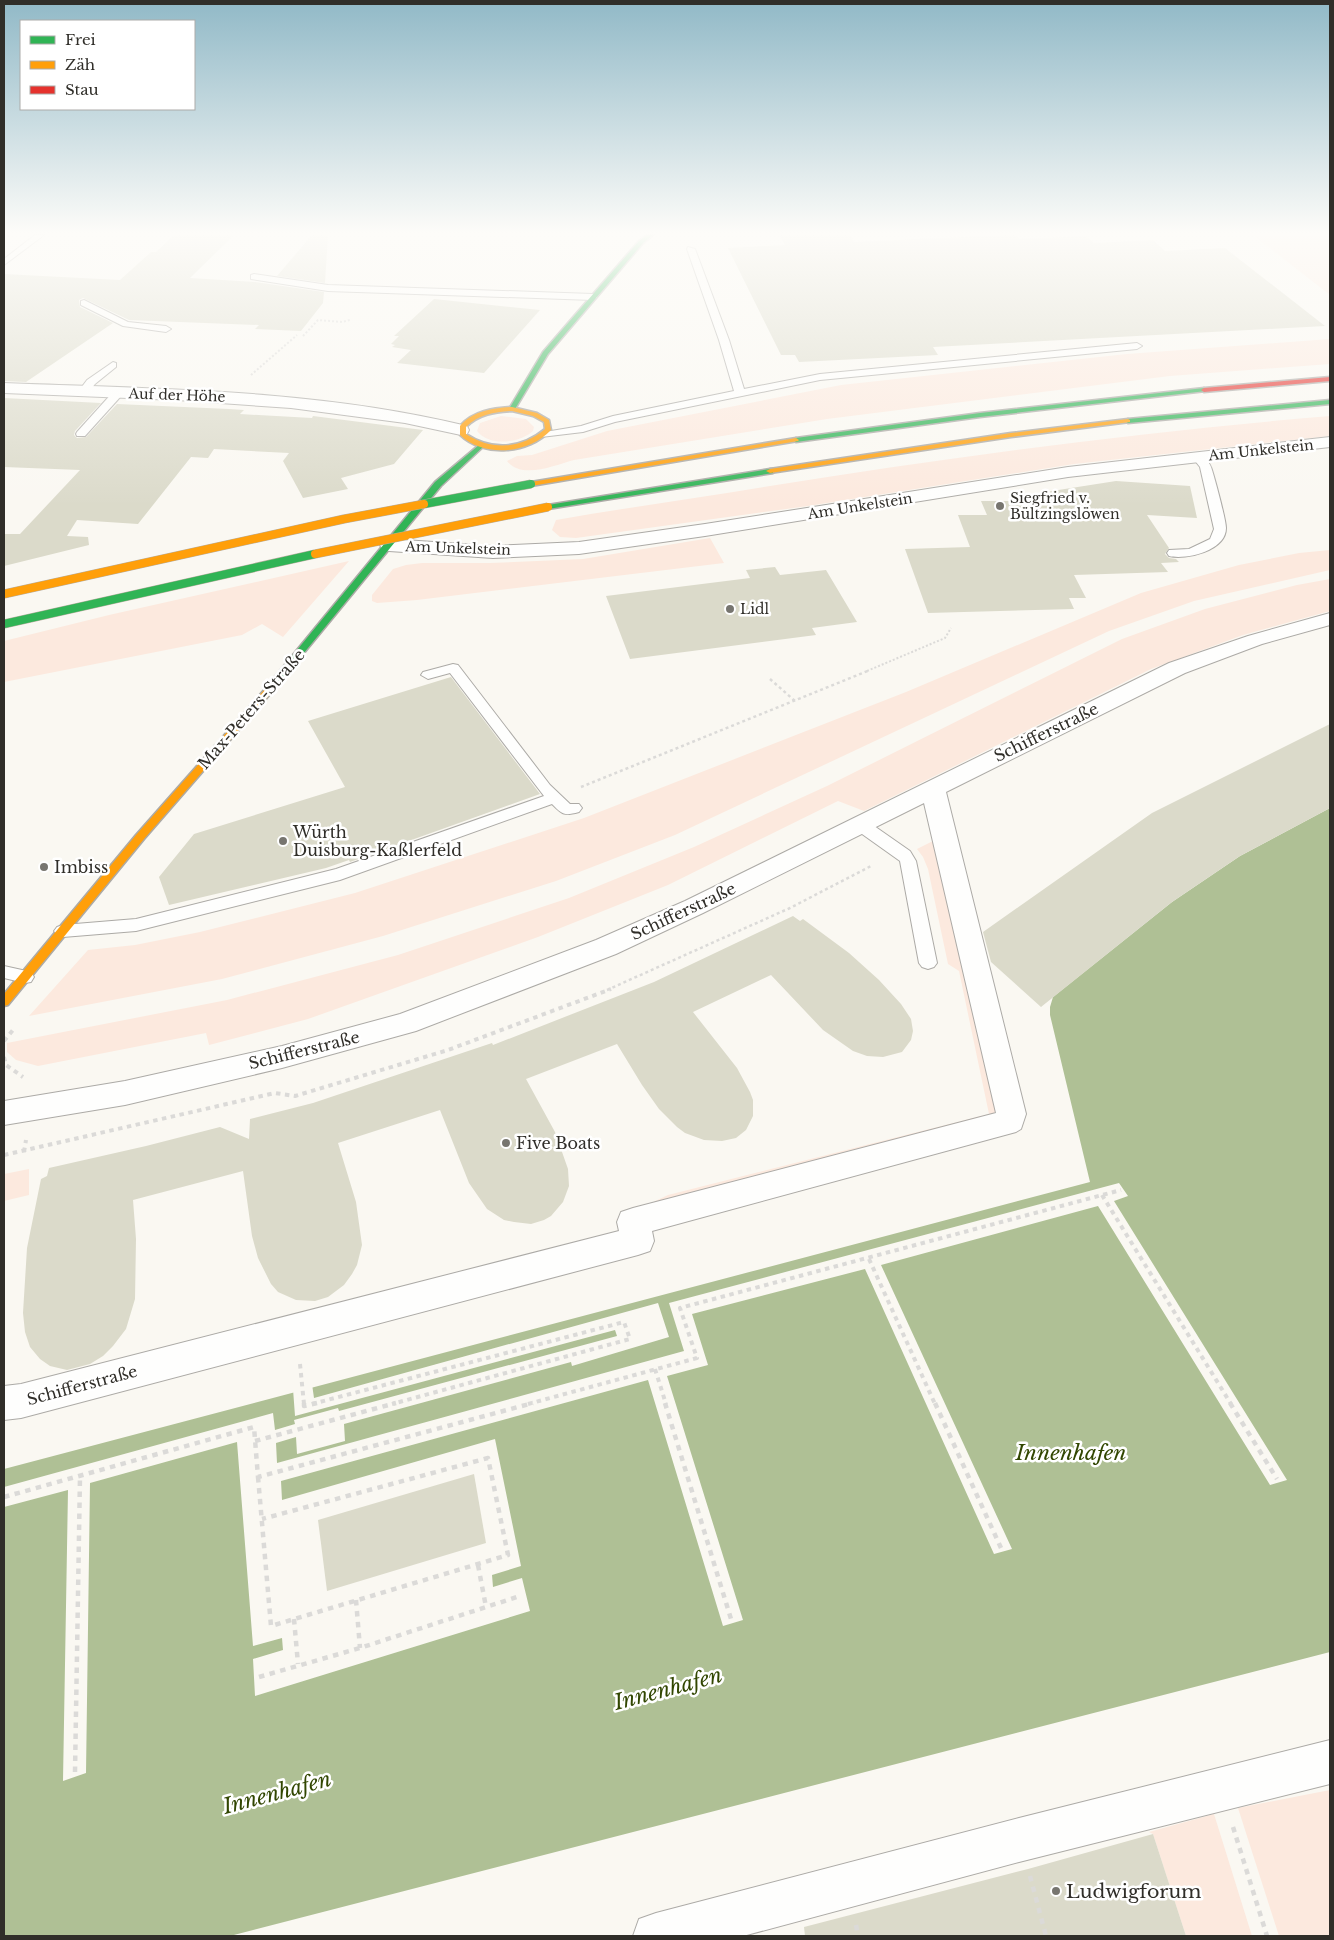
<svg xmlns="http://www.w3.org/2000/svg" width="1334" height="1940" viewBox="0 0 1334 1940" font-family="'Libre Baskerville',serif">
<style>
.green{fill:#fce9de}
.water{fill:#afc095}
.pier{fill:#faf8f2}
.building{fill:#dbdaca}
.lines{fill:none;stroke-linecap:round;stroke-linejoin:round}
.lane-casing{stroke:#acaaa6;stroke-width:2}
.street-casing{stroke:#acaaa6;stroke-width:2}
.fast-casing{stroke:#acaaa6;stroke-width:3}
.slow-casing{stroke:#acaaa6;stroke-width:3}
.jam-casing{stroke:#acaaa6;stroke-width:3}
.path-far3{stroke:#dbdad8;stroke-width:2;stroke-dasharray:2 2;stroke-linecap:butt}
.path-far2{stroke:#dbdad8;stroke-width:2.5;stroke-dasharray:3 3;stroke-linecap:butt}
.path-far1{stroke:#dbdad8;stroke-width:4;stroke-dasharray:4.5 4.5;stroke-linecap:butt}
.path{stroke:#dbdad8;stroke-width:4.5;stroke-dasharray:5.5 5.5;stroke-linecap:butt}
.lane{fill:#fefefd;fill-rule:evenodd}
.street{fill:#fefefd;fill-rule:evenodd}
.fast{fill:#30b455;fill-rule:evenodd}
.slow{fill:#ff9f0a;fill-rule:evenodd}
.jam{fill:#e5322d;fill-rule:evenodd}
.fast-bridge-casing{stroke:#b6ac9e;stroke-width:9;stroke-linecap:butt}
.slow-bridge-casing{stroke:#b6ac9e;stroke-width:9;stroke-linecap:butt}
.fast-bridge{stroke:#30b455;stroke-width:8}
.slow-bridge{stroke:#ff9f0a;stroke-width:8}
.poi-dot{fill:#77756f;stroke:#fff;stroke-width:2}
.labels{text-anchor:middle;stroke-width:5;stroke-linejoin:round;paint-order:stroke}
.far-street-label{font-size:14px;fill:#302e29;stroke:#fff}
.far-poi-label{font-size:14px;fill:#302e29;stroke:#fff;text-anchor:start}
.street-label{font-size:16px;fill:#302e29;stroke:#fff}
.poi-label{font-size:16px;fill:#302e29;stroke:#fff;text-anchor:start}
.near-poi-label{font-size:19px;fill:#302e29;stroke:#fff;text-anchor:start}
.near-water-label{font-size:21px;font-style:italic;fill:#314601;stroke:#fff}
</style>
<rect width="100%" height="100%" fill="#faf8f2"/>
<g class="green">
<path d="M1253 235H1330V295Z"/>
<path d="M1330 339V364L1170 376 827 419 574 460C555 465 522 480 507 461L517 456 532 455 607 431 841 385 1127 354Z"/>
<path d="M501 416 526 419 534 427 533 431C520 443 489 447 477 431L480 423Z"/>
<path d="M1330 416V436L1074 464 808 506 576 538 560 537 552 530 556 520C612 510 670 502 727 493 927 460 1128 433 1330 416Z"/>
<path d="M710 538 724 563 417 600 377 603 372 601V595L393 569 406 565 422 563H490L583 559Z"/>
<path d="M1330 550V570L1194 601 1109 631 675 835 556 881 383 936 222 979 29 1016 88 950 135 945 200 932 355 893 584 818 906 692 1141 593 1239 565 1299 553Z"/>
<path d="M349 561 283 637 262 624 242 635 4 682V641L109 615Z"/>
<path d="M1330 579V611L1243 635 1151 669 864 811 838 801 668 885 538 937 308 1019 209 1045 206 1033 38 1066 16 1060 7 1052V1043L227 1000 398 955 569 898 694 847 827 786 1122 639 1205 609 1297 585Z"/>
<path d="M939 838 1003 1117 615 1220 668 1195 989 1114 959 971 948 964 928 869 923 857 917 849Z"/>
<path d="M29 1169V1195L4 1201V1174Z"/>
<path d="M1330 1790V1936H1279L1238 1808Z"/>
<path d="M1214 1814 1252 1936H1186L1153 1834 1149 1832Z"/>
</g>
<path class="water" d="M1330 808V1652L230 1936H4V1469L1090 1182 1050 1015V1007L1053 997 1172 902 1240 856Z"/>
<path class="pier" d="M1119 1183 1128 1196 1114 1201 1287 1480 1270 1485 1098 1206 881 1265 1012 1549 994 1554 865 1269 692 1314 708 1365 667 1376 743 1620 723 1626 648 1380 281 1481 282 1500 495 1439 521 1566 492 1575 493 1587 522 1578 530 1611 255 1696 253 1659 283 1650 282 1638 253 1646 237 1442 90 1483 86 1773 63 1781 68 1490 4 1507V1487L273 1413 275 1430 295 1424 294 1420 338 1408 339 1411 617 1336 615 1330 295 1416 293 1389 312 1384 314 1398 658 1303 669 1337 572 1366 571 1362 344 1424 345 1441 297 1454 296 1437 276 1443 277 1463 684 1351 669 1303Z"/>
<g class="building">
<path d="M174 235H234L190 278 255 282 324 292 323 303 301 331 255 329 259 325 129 320 83 298 79 300 80 307 113 323 26 382 4 381V274L120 280 151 252H156Z"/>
<path d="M312 235H328L325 283 277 276Z"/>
<path d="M779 235H850L854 242 1006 235H1015L1019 239 1086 236 1094 243 1153 240 1165 251 1225 248 1325 326 933 347 938 355 799 362 795 355H781L728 248 785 245Z"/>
<path d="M434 299 540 310 484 373 397 363 411 350 392 347 395 345 391 344 399 336H394Z"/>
<path d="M4 398 101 403 75 431 74 435 77 438 86 437 117 404 229 409 244 410 240 414 312 418 313 416 423 430 394 464 341 478 348 489 303 498 283 461 289 453 214 449 208 458 191 457 138 524 77 520 67 536 88 537 89 545 4 566V534H20L80 470 4 467Z"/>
<path d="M1116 481 1190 486 1197 518 1147 515 1169 548 1165 554 1169 558 1176 559 1179 562 1161 563 1168 572 1074 575 1086 598H1069L1074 609 928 613 905 549 970 547 958 515H987L981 501H1023L1020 496Z"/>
<path d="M775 567 780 575 826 570 857 622 812 628 816 635 630 659 606 596 750 578 746 570Z"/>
<path d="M451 677 540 794 350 862 349 860 326 868 169 905 159 877 194 834 345 787 308 721Z"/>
<path d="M1330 724V808L1240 856 1172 902 1041 1007 991 962 983 932 1152 813Z"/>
<path d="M793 916 800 921 803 919 849 953 879 980 901 1004 911 1019 913 1031 911 1040 902 1052 883 1057 867 1056 853 1051 823 1030 771 975 693 1012 737 1068 750 1092 753 1100V1116L746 1130 736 1138 722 1141 704 1140 685 1133 677 1127 659 1109 642 1085 617 1044 526 1079 555 1132 568 1169 569 1186 563 1202 551 1216 544 1220 531 1224 514 1222 504 1220 487 1209 469 1183 440 1110 338 1143 356 1202 362 1245 357 1265 352 1274 344 1285 328 1297 315 1301 296 1300 278 1292 271 1284 258 1258 252 1236 243 1171 133 1200 136 1239 135 1299 126 1329 113 1346 103 1356 90 1364 67 1370 50 1366 40 1359 30 1347 25 1332 23 1313 27 1248 41 1179 47 1176 49 1168 146 1146 220 1127 249 1139 250 1119 313 1103 492 1043 493 1045 654 982Z"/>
<path d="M474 1474 486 1543 327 1591 318 1520Z"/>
<path d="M1153 1834 1186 1936H805L804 1927 1028 1869Z"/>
</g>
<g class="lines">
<g class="lane-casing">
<g id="lane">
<path d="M35 235H44L4 265V259Z"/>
<path d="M688 247 695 249 729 340 744 389 820 374 1137 343 1142 346 1137 349 820 380 615 422 583 432 541 437 540 435 545 432 581 426 613 416 734 391 719 340 687 249Z"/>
<path d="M254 274 328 285 593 294 597 297 593 300 328 291 251 279V275Z"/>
<path d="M84 300 128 322 166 326 171 329 166 332 123 326 81 305V301Z"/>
<path d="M113 362 116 363V367L95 384 87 394H79L78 392 87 380Z"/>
<path d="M118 390 122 391V395L85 436H77L76 434 77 432 114 391Z"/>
<path d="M1197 454C1202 455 1209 461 1211 467 1214 475 1226 520 1226 528 1226 551 1186 560 1169 556L1167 553 1169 550 1189 549 1210 539 1214 529 1200 467 1192 457Z"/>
<path d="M453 664 458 665 550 785 570 804H579L582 808 579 812C564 816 563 815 552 804L340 880 136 931 63 937 57 935 54 931 57 927 63 925 136 919 336 869 544 796 450 673 428 679 421 675 423 672Z"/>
<path d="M861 820 867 821 910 851 916 861 937 963 934 967 928 969 922 967 919 963 900 861 855 829 853 825 855 821Z"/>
<path d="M4 966 31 972 34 977 31 982 25 983 4 978Z"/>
</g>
</g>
<g class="street-casing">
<g id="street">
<path d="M4 383C158 389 316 389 467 426L469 430 467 434 461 435 405 423 291 408 177 400 4 393Z"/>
<path d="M1330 437V447L1068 477 705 536 579 554 493 558 389 551 382 549 380 545 382 541 389 539 493 546 579 542 705 524 1068 467Z"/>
<path d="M1330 613V625L1262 644 1185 673 946 792 1026 1114 1021 1129 1016 1132 652 1231 654 1241 650 1251 638 1255 21 1418 4 1420V1386L21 1384 619 1231 617 1222 621 1212 633 1208 996 1113 924 803 703 913 616 954 416 1031 282 1068 125 1105 4 1125V1101L125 1081 282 1046 400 1014 596 940 685 901 1169 663 1248 636Z"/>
<path d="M1330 1740V1784L1019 1862 743 1936H633L639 1919 656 1913 1019 1818Z"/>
</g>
</g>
<g class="fast-casing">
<g id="fast">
<path d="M647 235H653L643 243 548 354 515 409 510 410 509 409 543 352 639 241Z"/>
<path d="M1204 388 1206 389V391L980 417 796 442 793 440 796 438 980 413Z"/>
<path d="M1330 400V404L1128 423 1125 421 1128 419Z"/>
<path d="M479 445 484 446 441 486 271 693H265V689L435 482Z"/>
<path d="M770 469H773V473L548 509 544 507 548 505Z"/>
</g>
</g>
<g class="slow-casing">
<g id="slow">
<path d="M512 407 537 413 549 420 551 430C529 454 484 458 460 435V426C473 411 493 408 512 407ZM512 411 533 416 544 422 545 429C521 449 492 451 466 434V427C479 414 495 412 512 411Z"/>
<path d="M1128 419 1130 420V422L1011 437 770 473 766 471 770 469 1011 433Z"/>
<path d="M796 438 799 440 798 441 531 486 527 484 531 482Z"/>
<path d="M268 688 272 691 271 693 144 839 8 1005 4 1006V994L136 835 265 689Z"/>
</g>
</g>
<g class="jam-casing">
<path id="jam" d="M1330 377V381L1204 392 1201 390 1204 388Z"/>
</g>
<g class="path-far3">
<path d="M303 336 318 320 342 322 350 320"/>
<path d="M251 375 297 335"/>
<path d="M867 671 945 638 951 628"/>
</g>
<g class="path-far2">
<path d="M770 679 795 701"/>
<path d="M581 787 870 670"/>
<path d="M607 990 790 908 873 865"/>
</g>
<g class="path-far1">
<path d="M4 1041 13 1030"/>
<path d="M4 1057 6 1065 23 1077"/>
<path d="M24 1152 26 1140"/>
<path d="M4 1155 275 1093 295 1096 448 1050 611 989"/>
<path d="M1102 1195 1231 1404"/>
<path d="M869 1259 935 1404"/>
<path d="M300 1364 304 1404"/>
<path d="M655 1369 666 1404"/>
<path d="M312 1404 624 1322 630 1339 392 1404"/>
<path d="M528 1404 697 1358 680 1308 1121 1190"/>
</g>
<g class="path">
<path d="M304 1403V1406L317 1403"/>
<path d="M665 1403 731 1619"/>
<path d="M935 1403 1001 1548"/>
<path d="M1230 1403 1277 1479"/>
<path d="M255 1441 396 1403"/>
<path d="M258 1477 271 1626 508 1555 488 1458 262 1519"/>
<path d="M4 1497 254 1427 258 1477 533 1403"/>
<path d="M478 1565 486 1607"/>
<path d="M356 1600 360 1648"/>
<path d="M294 1619 298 1664"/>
<path d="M259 1677 360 1648 520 1596"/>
<path d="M75 1772 80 1476"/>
<path d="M1233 1827 1267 1936"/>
<path d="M1030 1876 1046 1936"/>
<path d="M856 1925 858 1936"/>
</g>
<use href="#lane" class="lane"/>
<use href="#street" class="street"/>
<use href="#fast" class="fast"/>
<use href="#slow" class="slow"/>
<use href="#jam" class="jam"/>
<g class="fast-bridge-casing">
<g id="fast-bridge">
<path d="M424 504 531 484"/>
<path d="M4 624 315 554"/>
</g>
</g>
<g class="slow-bridge-casing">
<g id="slow-bridge">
<path d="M315 554 548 507"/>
<path d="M4 594 344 519 424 504"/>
</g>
</g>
<use href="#fast-bridge" class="fast-bridge"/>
<use href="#slow-bridge" class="slow-bridge"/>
</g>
<linearGradient id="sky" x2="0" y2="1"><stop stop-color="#91b9c7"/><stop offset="0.46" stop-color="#fdfcf9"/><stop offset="1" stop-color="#fdfcf9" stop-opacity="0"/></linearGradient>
<rect width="1334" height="506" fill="url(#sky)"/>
<g class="poi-dot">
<circle cx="1000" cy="506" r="5"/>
<circle cx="730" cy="609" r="5"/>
<circle cx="283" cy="841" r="5"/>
<circle cx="44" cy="867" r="5"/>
<circle cx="506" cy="1143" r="5"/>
<circle cx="1056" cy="1891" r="5"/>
</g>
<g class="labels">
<g class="far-street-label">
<text transform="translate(177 395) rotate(2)" y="5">Auf der Höhe</text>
<text transform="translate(1261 450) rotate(-6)" y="5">Am Unkelstein</text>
<text transform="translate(860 506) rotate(-9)" y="5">Am Unkelstein</text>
<text transform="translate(458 548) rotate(2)" y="5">Am Unkelstein</text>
</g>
<g class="far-poi-label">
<text x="1010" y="503">Siegfried v.<tspan x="1010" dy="16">Bültzingslöwen</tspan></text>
<text x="740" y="614">Lidl</text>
</g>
<g class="street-label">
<text transform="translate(251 709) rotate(-49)" y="6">Max-Peters-Straße</text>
<text transform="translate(1046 732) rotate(-26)" y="6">Schifferstraße</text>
<text transform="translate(683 911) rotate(-25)" y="6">Schifferstraße</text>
<text transform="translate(304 1050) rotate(-14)" y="6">Schifferstraße</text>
<text transform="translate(82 1385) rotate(-15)" y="6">Schifferstraße</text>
</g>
<g class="poi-label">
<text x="293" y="838">Würth<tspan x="293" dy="18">Duisburg-Kaßlerfeld</tspan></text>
<text x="54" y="873">Imbiss</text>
<text x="516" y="1149">Five Boats</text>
</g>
<g class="near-poi-label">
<text x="1066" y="1898">Ludwigforum</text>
</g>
<g class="near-water-label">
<text x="1071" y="1460">Innenhafen</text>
<text transform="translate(668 1689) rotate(-15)" y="7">Innenhafen</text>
<text transform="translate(277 1793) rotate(-15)" y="7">Innenhafen</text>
</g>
</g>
<rect width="1334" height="1940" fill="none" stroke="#302e29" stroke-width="10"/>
<rect x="20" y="20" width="175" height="90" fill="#ffffff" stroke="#acaba9"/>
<rect x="30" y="36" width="25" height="8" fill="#30b455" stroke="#acaba9"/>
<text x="65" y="45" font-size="15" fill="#302e29">Frei</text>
<rect x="30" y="61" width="25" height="8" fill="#ff9f0a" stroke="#acaba9"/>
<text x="65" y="70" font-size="15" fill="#302e29">Zäh</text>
<rect x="30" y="86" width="25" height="8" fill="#e5322d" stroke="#acaba9"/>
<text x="65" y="95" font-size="15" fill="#302e29">Stau</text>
</svg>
